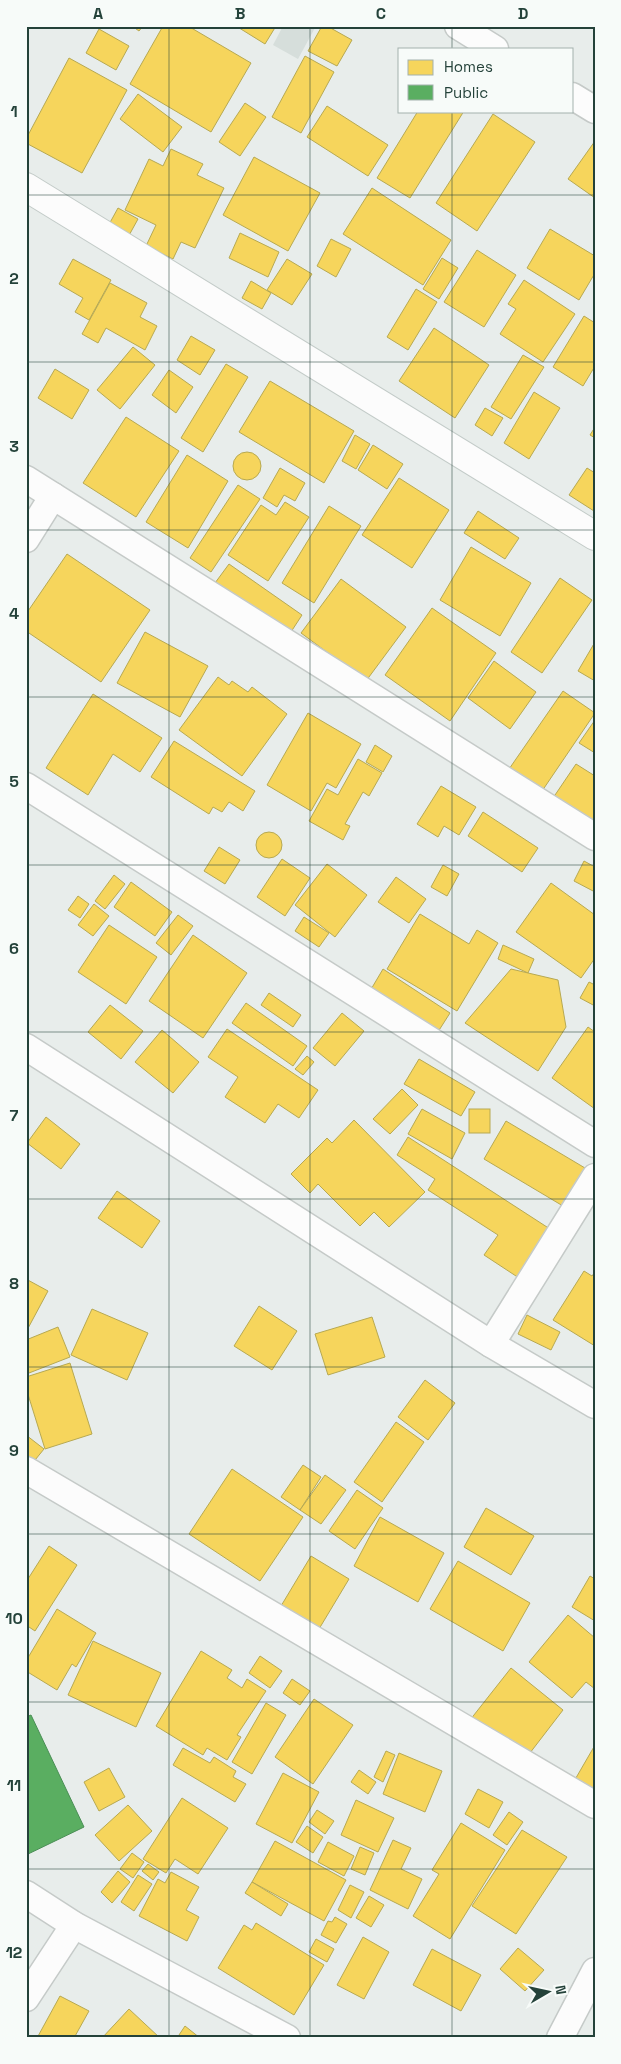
<svg xmlns="http://www.w3.org/2000/svg" width="621" height="2064" viewBox="0 0 621 2064" font-family="'Space Grotesk',sans-serif">
<style>
.built{fill:#d6dedb}
.homes{fill:#f6d55c;stroke:#b7a952}
.public{fill:#5aae61;stroke:#4a8e55}
.lines{fill:none;stroke-linecap:round;stroke-linejoin:round}
.street-casing{stroke:#c5cac8;stroke-width:29}
.secondary-casing{stroke:#c3cbc8;stroke-width:30}
.street{stroke:#fcfcfc;stroke-width:26}
.secondary{stroke:#fcfcfc;stroke-width:28}
.grid{fill:none;stroke:#24423a;stroke-width:1;stroke-opacity:0.55}
.neatline{fill:none;stroke:#24423a;stroke-width:2}
.grid-label{font-size:16px;text-anchor:middle;font-weight:bold;fill:#24423a}
</style>
<rect width="100%" height="100%" fill="#e8edeb"/>
<path class="built" d="M283 26H316L298 59 273 45Z"/>
<g class="homes">
<path d="M132 26H143L139 31Z"/>
<path d="M163 26H188L251 63 211 132 130 84Z"/>
<path d="M236 26H276L265 44Z"/>
<path d="M322 26H327L352 40 337 66 308 51Z"/>
<path d="M99 29 129 46 116 70 86 53Z"/>
<path d="M305 56 334 72 301 133 272 117Z"/>
<path d="M69 58 127 90 82 173 26 143V139Z"/>
<path d="M138 94 182 127 163 152 120 119Z"/>
<path d="M245 103 266 117 240 156 219 142Z"/>
<path d="M327 106 388 145 368 176 307 137Z"/>
<path d="M418 111H464L410 198 377 178Z"/>
<path d="M493 114 535 142 477 231 436 203Z"/>
<path d="M595 141V198L568 179Z"/>
<path d="M171 149 203 164 197 175 224 188 195 248 181 242 173 259 146 246 156 225 125 210 149 159 163 166Z"/>
<path d="M254 157 320 193 288 251 223 215Z"/>
<path d="M372 188 451 240 423 285 343 234Z"/>
<path d="M118 208 138 219 127 239 107 228Z"/>
<path d="M550 229 595 256V273L579 300 527 268Z"/>
<path d="M240 233 279 252 268 277 229 258Z"/>
<path d="M331 239 351 249 336 277 317 266Z"/>
<path d="M477 250 516 275 484 327 444 302Z"/>
<path d="M442 258 458 268 439 299 423 289Z"/>
<path d="M73 259 111 280 89 320 75 312 83 298 59 284Z"/>
<path d="M287 259 312 274 292 305 267 290Z"/>
<path d="M524 280 575 314 543 362 500 334 516 309 508 304Z"/>
<path d="M251 281 271 293 262 309 242 298Z"/>
<path d="M110 283 147 303 140 317 157 326 145 350 106 328 98 343 82 334Z"/>
<path d="M416 289 437 302 408 350 387 337Z"/>
<path d="M584 316 595 323V366L583 386 553 367Z"/>
<path d="M434 328 489 365 455 418 399 381Z"/>
<path d="M191 336 215 350 200 375 177 360Z"/>
<path d="M133 347 155 365 120 409 97 390Z"/>
<path d="M523 355 544 367 511 419 491 407Z"/>
<path d="M226 364 248 377 203 452 181 438Z"/>
<path d="M55 369 89 390 72 419 38 398Z"/>
<path d="M169 370 193 387 176 413 152 395Z"/>
<path d="M270 381 354 431 324 483 239 432Z"/>
<path d="M534 392 560 408 529 459 504 443Z"/>
<path d="M485 408 503 418 492 436 475 425Z"/>
<path d="M126 417 179 451 136 517 83 483Z"/>
<path d="M595 427V438L590 435Z"/>
<path d="M355 435 370 444 356 469 342 461Z"/>
<path d="M373 445 403 464 387 489 358 470Z"/>
<circle cx="247" cy="466" r="14"/>
<path d="M187 455 228 481 188 548 146 522Z"/>
<path d="M280 468 305 483 295 501 284 495 277 507 263 498Z"/>
<path d="M587 468 595 473 594 511 569 495Z"/>
<path d="M399 478 449 510 412 568 362 535Z"/>
<path d="M238 485 260 499 211 572 190 558Z"/>
<path d="M285 502 309 517 268 581 228 555 261 505 276 515Z"/>
<path d="M329 506 361 526 314 603 282 583Z"/>
<path d="M478 511 519 538 505 559 464 533Z"/>
<path d="M471 547 531 583 500 636 440 600Z"/>
<path d="M67 554 150 610 101 682 26 631V614Z"/>
<path d="M229 564 302 615 289 635 215 583Z"/>
<path d="M560 578 592 600 542 673 511 652Z"/>
<path d="M341 579 406 627 366 681 301 633Z"/>
<path d="M432 608 496 653 450 721 385 675Z"/>
<path d="M145 632 208 666 180 717 117 683Z"/>
<path d="M595 642V681L578 671Z"/>
<path d="M494 661 536 692 510 729 468 698Z"/>
<path d="M218 677 229 685 232 681 248 692 252 687 287 714 242 776 179 730Z"/>
<path d="M563 691 595 713 540 794 507 772Z"/>
<path d="M93 694 162 738 140 772 113 754 88 795 46 768Z"/>
<path d="M308 713 361 744 336 788 327 783 311 811 267 785Z"/>
<path d="M595 720V753L579 743Z"/>
<path d="M174 741 255 791 243 811 229 802 222 812 213 807 209 814 151 777Z"/>
<path d="M375 745 392 756 383 772 366 762Z"/>
<path d="M358 759 382 773 369 796 363 792 345 824 350 826 343 840 309 821 327 789 338 795Z"/>
<path d="M576 764 595 776V827L553 798Z"/>
<path d="M441 786 476 807 459 835 444 826 438 837 417 824Z"/>
<path d="M483 812 538 848 522 872 468 836Z"/>
<circle cx="269" cy="845" r="13"/>
<path d="M219 847 240 860 225 884 204 871Z"/>
<path d="M282 859 310 878 285 916 257 897Z"/>
<path d="M584 861 595 867V892L574 881Z"/>
<path d="M327 864 367 895 335 937 295 905Z"/>
<path d="M443 865 459 874 447 896 431 887Z"/>
<path d="M114 875 125 884 105 909 95 901Z"/>
<path d="M396 877 426 899 409 923 378 902Z"/>
<path d="M131 882 172 912 155 936 114 907Z"/>
<path d="M551 883 595 915V958L581 978 516 932Z"/>
<path d="M78 896 89 904 80 918 68 910Z"/>
<path d="M94 904 109 916 93 936 78 925Z"/>
<path d="M420 914 469 944 477 930 498 943 457 1011 387 969Z"/>
<path d="M178 915 193 926 171 955 156 943Z"/>
<path d="M304 917 329 933 319 947 295 931Z"/>
<path d="M109 925 157 957 126 1004 78 972Z"/>
<path d="M193 935 247 973 203 1038 149 1001Z"/>
<path d="M503 945 534 959 528 973 498 959Z"/>
<path d="M383 969 450 1013 436 1035 370 991Z"/>
<path d="M511 969 558 980 566 1027 538 1071 465 1023Z"/>
<path d="M589 982 595 985V1006L580 998Z"/>
<path d="M269 993 301 1015 293 1027 261 1005Z"/>
<path d="M246 1003 307 1046 293 1066 232 1023Z"/>
<path d="M110 1005 143 1031 121 1059 88 1032Z"/>
<path d="M342 1013 364 1031 335 1066 313 1048Z"/>
<path d="M588 1027 595 1032V1109L552 1078Z"/>
<path d="M227 1029 318 1090 299 1118 278 1104 265 1123 225 1097 238 1077 208 1057Z"/>
<path d="M162 1030 199 1062 173 1093 135 1062Z"/>
<path d="M307 1056 314 1062 303 1075 295 1069Z"/>
<path d="M419 1059 475 1092 461 1116 404 1084Z"/>
<path d="M402 1089 418 1105 390 1134 373 1119Z"/>
<path d="M422 1109 465 1133 452 1159 408 1134Z"/>
<rect x="469" y="1109" width="21" height="24"/>
<path d="M46 1117 80 1144 61 1169 27 1143Z"/>
<path d="M354 1120 425 1192 389 1227 374 1212 360 1226 318 1184 310 1193 291 1174 327 1138 332 1143Z"/>
<path d="M506 1121 585 1168 563 1206 484 1159Z"/>
<path d="M408 1137 550 1229 519 1278 484 1255 498 1235 428 1190 435 1179 397 1155Z"/>
<path d="M117 1191 160 1221 142 1248 98 1218Z"/>
<path d="M584 1271 592 1276 595 1272V1346L553 1320Z"/>
<path d="M26 1279 48 1291 26 1332Z"/>
<path d="M259 1306 297 1331 272 1370 234 1346Z"/>
<path d="M92 1309 148 1333 127 1380 71 1355Z"/>
<path d="M527 1315 560 1332 551 1350 518 1334Z"/>
<path d="M372 1317 385 1357 328 1375 315 1334Z"/>
<path d="M58 1327 70 1357 29 1373 26 1366V1340Z"/>
<path d="M70 1363 92 1434 45 1449 26 1388V1377Z"/>
<path d="M425 1380 455 1403 428 1440 398 1417Z"/>
<path d="M396 1422 424 1442 382 1502 354 1482Z"/>
<path d="M26 1435 44 1449 31 1465 26 1461Z"/>
<path d="M303 1465 321 1477 300 1510 281 1497Z"/>
<path d="M232 1469 303 1517 260 1581 189 1534Z"/>
<path d="M325 1475 346 1490 321 1524 300 1510Z"/>
<path d="M357 1490 383 1508 355 1549 329 1531Z"/>
<path d="M486 1508 534 1536 511 1575 464 1547Z"/>
<path d="M380 1517 444 1553 418 1602 354 1566Z"/>
<path d="M49 1546 77 1565 35 1631 26 1625V1582Z"/>
<path d="M311 1556 349 1579 319 1629 281 1606Z"/>
<path d="M458 1561 530 1603 503 1651 430 1609Z"/>
<path d="M590 1576 595 1579V1621L572 1607Z"/>
<path d="M57 1609 96 1633 76 1667 72 1664 57 1690 26 1671V1661Z"/>
<path d="M568 1615 595 1638V1689L586 1682 572 1698 529 1662Z"/>
<path d="M93 1641 161 1673 136 1727 68 1695Z"/>
<path d="M201 1651 232 1670 227 1678 242 1688 247 1679 266 1691 237 1735 241 1737 227 1760 207 1748 203 1755 156 1726Z"/>
<path d="M260 1656 282 1671 270 1688 249 1673Z"/>
<path d="M511 1668 563 1710 523 1762 470 1720Z"/>
<path d="M292 1679 310 1691 300 1705 283 1693Z"/>
<path d="M314 1699 353 1725 313 1784 275 1757Z"/>
<path d="M266 1703 286 1715 252 1774 232 1762Z"/>
<path d="M595 1745V1796L573 1783Z"/>
<path d="M183 1748 210 1763 214 1757 236 1771 233 1777 246 1784 235 1802 173 1765Z"/>
<path d="M386 1751 395 1755 383 1782 374 1777Z"/>
<path d="M399 1753 442 1771 425 1812 383 1794Z"/>
<path d="M109 1768 125 1797 99 1811 84 1782Z"/>
<path d="M359 1770 376 1782 368 1794 351 1782Z"/>
<path d="M283 1773 319 1792 292 1843 256 1824Z"/>
<path d="M478 1789 503 1802 489 1828 465 1814Z"/>
<path d="M182 1798 228 1828 198 1874 175 1859 166 1873 143 1859Z"/>
<path d="M356 1800 394 1818 378 1852 341 1835Z"/>
<path d="M128 1805 152 1831 119 1861 95 1835Z"/>
<path d="M317 1810 334 1821 325 1834 309 1822Z"/>
<path d="M509 1812 523 1822 507 1845 493 1835Z"/>
<path d="M461 1823 505 1850 450 1939 413 1916 439 1874 432 1870Z"/>
<path d="M307 1826 323 1837 313 1853 296 1842Z"/>
<path d="M522 1830 567 1857 516 1934 472 1906Z"/>
<path d="M393 1840 411 1848 401 1869 422 1879 408 1909 370 1890Z"/>
<path d="M275 1841 346 1880 324 1921 252 1882Z"/>
<path d="M328 1842 354 1856 344 1876 318 1862Z"/>
<path d="M360 1847 374 1853 365 1875 351 1869Z"/>
<path d="M132 1853 144 1862 133 1878 120 1869Z"/>
<path d="M148 1864 159 1872 153 1880 142 1871Z"/>
<path d="M118 1871 130 1882 112 1903 101 1892Z"/>
<path d="M171 1872 199 1887 186 1910 199 1917 187 1941 139 1916 158 1879 165 1883Z"/>
<path d="M138 1875 152 1884 134 1911 121 1902Z"/>
<path d="M252 1882 288 1904 281 1916 245 1893Z"/>
<path d="M350 1885 364 1892 351 1918 338 1910Z"/>
<path d="M369 1896 384 1905 371 1927 356 1918Z"/>
<path d="M335 1917 347 1924 336 1943 321 1935 328 1921 332 1922Z"/>
<path d="M256 1923 324 1965 294 2015 218 1968 244 1925 252 1930Z"/>
<path d="M363 1937 389 1952 364 1999 337 1985Z"/>
<path d="M316 1939 334 1949 327 1962 309 1952Z"/>
<path d="M518 1948 544 1970 525 1991 500 1969Z"/>
<path d="M432 1949 481 1975 461 2011 413 1985Z"/>
<path d="M60 1996 89 2011 74 2038H37Z"/>
<path d="M129 2009 160 2038H102Z"/>
<path d="M185 2026 200 2038H177Z"/>
</g>
<path class="public" d="M31 1715 84 1827 26 1855V1717Z"/>
<g class="lines">
<g class="street-casing">
<g id="street">
<path d="M458 26 495 49"/>
<path d="M572 96 595 110"/>
<path d="M26 479 595 837"/>
<path d="M26 539 53 496"/>
<path d="M26 786 595 1144"/>
<path d="M26 1047 491 1344 595 1405"/>
<path d="M491 1344 595 1177"/>
<path d="M26 1470 595 1805"/>
<path d="M26 1894 74 1925 287 2038"/>
<path d="M26 1998 74 1925"/>
<path d="M560 2038 595 1971"/>
</g>
</g>
<g class="secondary-casing">
<path id="secondary" d="M26 187 595 536"/>
</g>
<use href="#street" class="street"/>
<use href="#secondary" class="secondary"/>
</g>
<path class="grid" d="M169 26V2038M310 26V2038M452 26V49M452 111V2038M26 195H595M26 362H595M26 530H595M26 697H595M26 865H595M26 1032H595M26 1199H595M26 1367H595M26 1534H595M26 1702H595M26 1869H595"/>
<rect width="621" height="2064" fill="none" stroke="#f7fbf9" stroke-width="55"/>
<rect x="398" y="48" width="175" height="65" fill="#f7fbf9" stroke="#a3b1ad"/>
<rect x="408" y="60" width="25" height="15" fill="#f6d55c" stroke="#a3b1ad"/>
<text x="444" y="72" font-size="15" fill="#24423a">Homes</text>
<rect x="408" y="85" width="25" height="15" fill="#5aae61" stroke="#a3b1ad"/>
<text x="444" y="98" font-size="15" fill="#24423a">Public</text>
<g transform="translate(548 1992) rotate(81)" stroke="#f7fbf9" stroke-width="4" paint-order="stroke">
<path d="M0-4L9 19L0 12L-9 19Z" fill="#24423a"/>
<text y="-8" font-size="14" font-weight="bold" text-anchor="middle" fill="#24423a">N</text>
</g>
<rect x="28" y="28" width="566" height="2008" class="neatline"/>
<g class="grid-label">
<text x="98" y="19">A</text>
<text x="240" y="19">B</text>
<text x="381" y="19">C</text>
<text x="523" y="19">D</text>
<text x="14" y="117">1</text>
<text x="14" y="284">2</text>
<text x="14" y="452">3</text>
<text x="14" y="619">4</text>
<text x="14" y="787">5</text>
<text x="14" y="954">6</text>
<text x="14" y="1121">7</text>
<text x="14" y="1289">8</text>
<text x="14" y="1456">9</text>
<text x="14" y="1624">10</text>
<text x="14" y="1791">11</text>
<text x="14" y="1958">12</text>
</g>
</svg>
